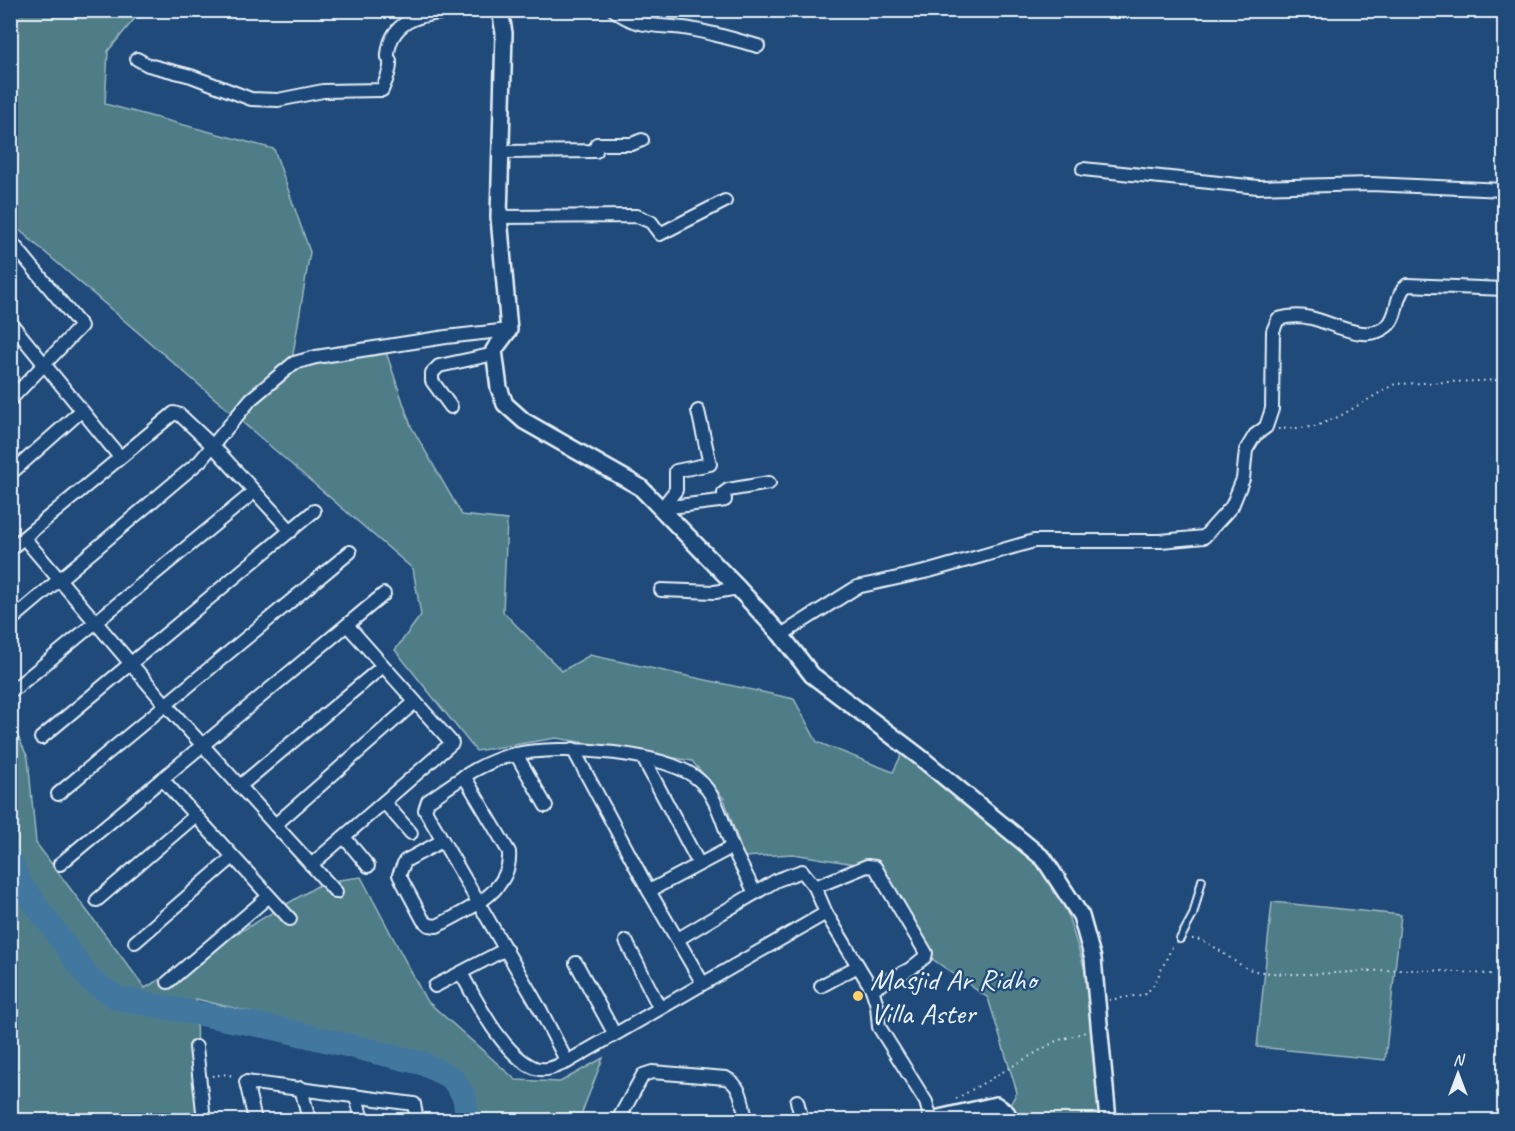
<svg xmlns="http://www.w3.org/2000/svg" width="1515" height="1131" viewBox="0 0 1515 1131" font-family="Caveat,sans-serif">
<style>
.green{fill:#4f7d87;stroke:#9cb7c0;stroke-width:1.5}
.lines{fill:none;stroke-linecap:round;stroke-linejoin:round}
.river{stroke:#4378a0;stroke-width:24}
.service-casing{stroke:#e8f1f8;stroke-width:10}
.minor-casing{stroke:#e8f1f8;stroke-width:16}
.tertiary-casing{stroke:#e8f1f8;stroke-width:20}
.path{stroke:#e8f1f8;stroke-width:2;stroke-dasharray:1.5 4.5;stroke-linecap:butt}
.service{stroke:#1f4a7a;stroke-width:6}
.minor{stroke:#1f4a7a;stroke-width:12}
.tertiary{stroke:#1f4a7a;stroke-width:15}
.poi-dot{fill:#ffd166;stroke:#1f4a7a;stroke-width:2}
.labels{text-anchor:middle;stroke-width:4.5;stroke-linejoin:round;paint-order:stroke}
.poi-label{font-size:30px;fill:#e8f1f8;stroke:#1f4a7a;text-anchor:start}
</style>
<rect width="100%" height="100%" fill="#1f4a7a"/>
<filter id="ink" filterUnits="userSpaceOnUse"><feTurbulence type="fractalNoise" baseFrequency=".0167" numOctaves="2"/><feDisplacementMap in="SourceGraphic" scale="12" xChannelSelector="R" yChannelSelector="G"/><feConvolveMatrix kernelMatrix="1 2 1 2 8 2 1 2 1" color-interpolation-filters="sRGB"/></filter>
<g filter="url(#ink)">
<g class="green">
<path d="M11 11H141L108 51 105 104 274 149 310 252 292 360 383 343 411 426 462 515 507 520 503 612 562 671 590 655 794 699 817 742 893 772 904 750 1026 848 1061 893 1085 970 1104 1120H1002L1017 1092 988 998 925 954 867 866 793 854 744 857 724 799 692 761 556 738 476 751 395 650 421 615 413 569 11 223Z"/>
<path d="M10 719 28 758 36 843 145 988 324 882 361 877 426 1000 516 1080 560 1082 603 1058 579 1120H479L474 1094 433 1056 196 999 197 1080 206 1120H11Z"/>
<path d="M1272 902 1401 915 1385 1060 1257 1047Z"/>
</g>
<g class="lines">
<path class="river" d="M10 859 18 880 90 980 117 998 279 1029 422 1063 452 1078 464 1096 468 1120"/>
<g class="service-casing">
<path id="service" d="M1180 939 1193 915 1202 880"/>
</g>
<g class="minor-casing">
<g id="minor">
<path d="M614 10C639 30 662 24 690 29 713 33 736 40 758 46"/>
<path d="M137 59 148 65 191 76 251 99 278 100 323 91 382 90C385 83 391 70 390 63 390 56 387 61 388 54 392 8 444 14 478 10"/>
<path d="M499 152 596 151 597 144H632L642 140"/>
<path d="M1083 169 1258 187 1371 184 1504 190"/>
<path d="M499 217 637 216 651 222 660 234 725 201"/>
<path d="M10 240 81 326 10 400"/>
<path d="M10 322 119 456"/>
<path d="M451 407 432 381V373L439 366 490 355 494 350"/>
<path d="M698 411 710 464 676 471V490L662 508 719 501 725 500 724 493 728 490 769 483"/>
<path d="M10 474 81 411"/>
<path d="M24 538 166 705 336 892"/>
<path d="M10 549 174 413 180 415 213 446 291 531"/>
<path d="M661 590 715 592 738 588"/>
<path d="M10 621 200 461 251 399 294 363 316 357 446 337 509 330"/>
<path d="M781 635 857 587 929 571 1034 541H1161L1204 537 1232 506 1243 479 1246 450 1255 435 1266 427 1272 409 1273 331 1278 319C1289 316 1299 315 1311 318 1333 323 1366 344 1387 326 1399 316 1394 296 1407 285L1504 289"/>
<path d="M13 690 254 492"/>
<path d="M41 738 314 511"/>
<path d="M573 749 649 891"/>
<path d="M516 754C558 745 673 750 703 784 718 801 724 826 732 847"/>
<path d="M643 758 699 864"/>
<path d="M162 779 290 919"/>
<path d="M241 785 383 666"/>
<path d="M58 794 350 552"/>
<path d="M384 802 411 833"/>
<path d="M546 806 516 754C482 761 456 782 428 801L425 810 541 1011 567 1062 826 913"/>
<path d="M275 825 415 702"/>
<path d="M344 837 368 866"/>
<path d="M442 841 405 861 399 875 423 920 429 925 437 926C467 910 512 892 509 852L464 776"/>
<path d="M60 864 384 594"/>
<path d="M311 865 452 743 347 625"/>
<path d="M815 887 867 866 875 867 926 953 925 957 910 969 872 989"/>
<path d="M97 900 195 816"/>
<path d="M678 939 777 880 802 871 815 887 826 913 872 989 877 1005 879 1027 926 1102 931 1120"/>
<path d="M626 941 659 1007"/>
<path d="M135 942 233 857"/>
<path d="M576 963 614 1033"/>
<path d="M461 973C477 1002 503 1055 535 1068 546 1072 557 1066 567 1062"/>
<path d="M168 982 268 897"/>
<path d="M702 982 649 891 732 847 755 893"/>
<path d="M435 986 506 949"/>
<path d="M821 986 858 966"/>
<path d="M196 1047 204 1120"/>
<path d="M301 1088 309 1120"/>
<path d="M356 1096 362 1120"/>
<path d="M797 1101 802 1120"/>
<path d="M255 1120 246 1082 414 1104 417 1120"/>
<path d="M618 1120 643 1075 652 1072 726 1078C743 1087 742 1103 746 1120"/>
</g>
</g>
<g class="tertiary-casing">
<g id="tertiary">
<path d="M500 10 504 33 499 217 509 330 494 350 499 388 505 404 524 421 640 487 738 588 781 635 812 675 920 757 1044 859 1081 916 1093 959 1108 1120"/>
<path d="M930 1120 996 1105 1007 1113 1009 1120"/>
</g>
</g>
<g class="path">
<path d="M1278 429 1314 427 1338 417 1395 384 1504 380"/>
<path d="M1192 939C1212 938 1234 967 1256 971 1301 978 1349 971 1394 970 1431 969 1468 973 1504 975"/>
<path d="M1109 1000 1146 994 1155 983 1173 945"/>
<path d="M212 1076 227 1074 235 1077"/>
<path d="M956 1099 1056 1041 1086 1032"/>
</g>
<use href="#service" class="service"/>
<use href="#minor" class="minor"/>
<use href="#tertiary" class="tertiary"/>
</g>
</g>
<circle class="poi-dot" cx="858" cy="996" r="6"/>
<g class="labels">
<g class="poi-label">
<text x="870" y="989">Masjid Ar Ridho<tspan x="870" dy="34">Villa Aster</tspan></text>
</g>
</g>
<rect width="1515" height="1131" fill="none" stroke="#1f4a7a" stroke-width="36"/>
<rect x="18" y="18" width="1479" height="1095" fill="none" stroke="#e8f1f8" stroke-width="2" filter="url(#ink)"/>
<g transform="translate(1458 1074)" stroke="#1f4a7a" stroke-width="4.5" paint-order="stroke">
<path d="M0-4.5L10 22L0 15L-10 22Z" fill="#e8f1f8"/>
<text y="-9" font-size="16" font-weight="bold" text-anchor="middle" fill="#e8f1f8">N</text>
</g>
</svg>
